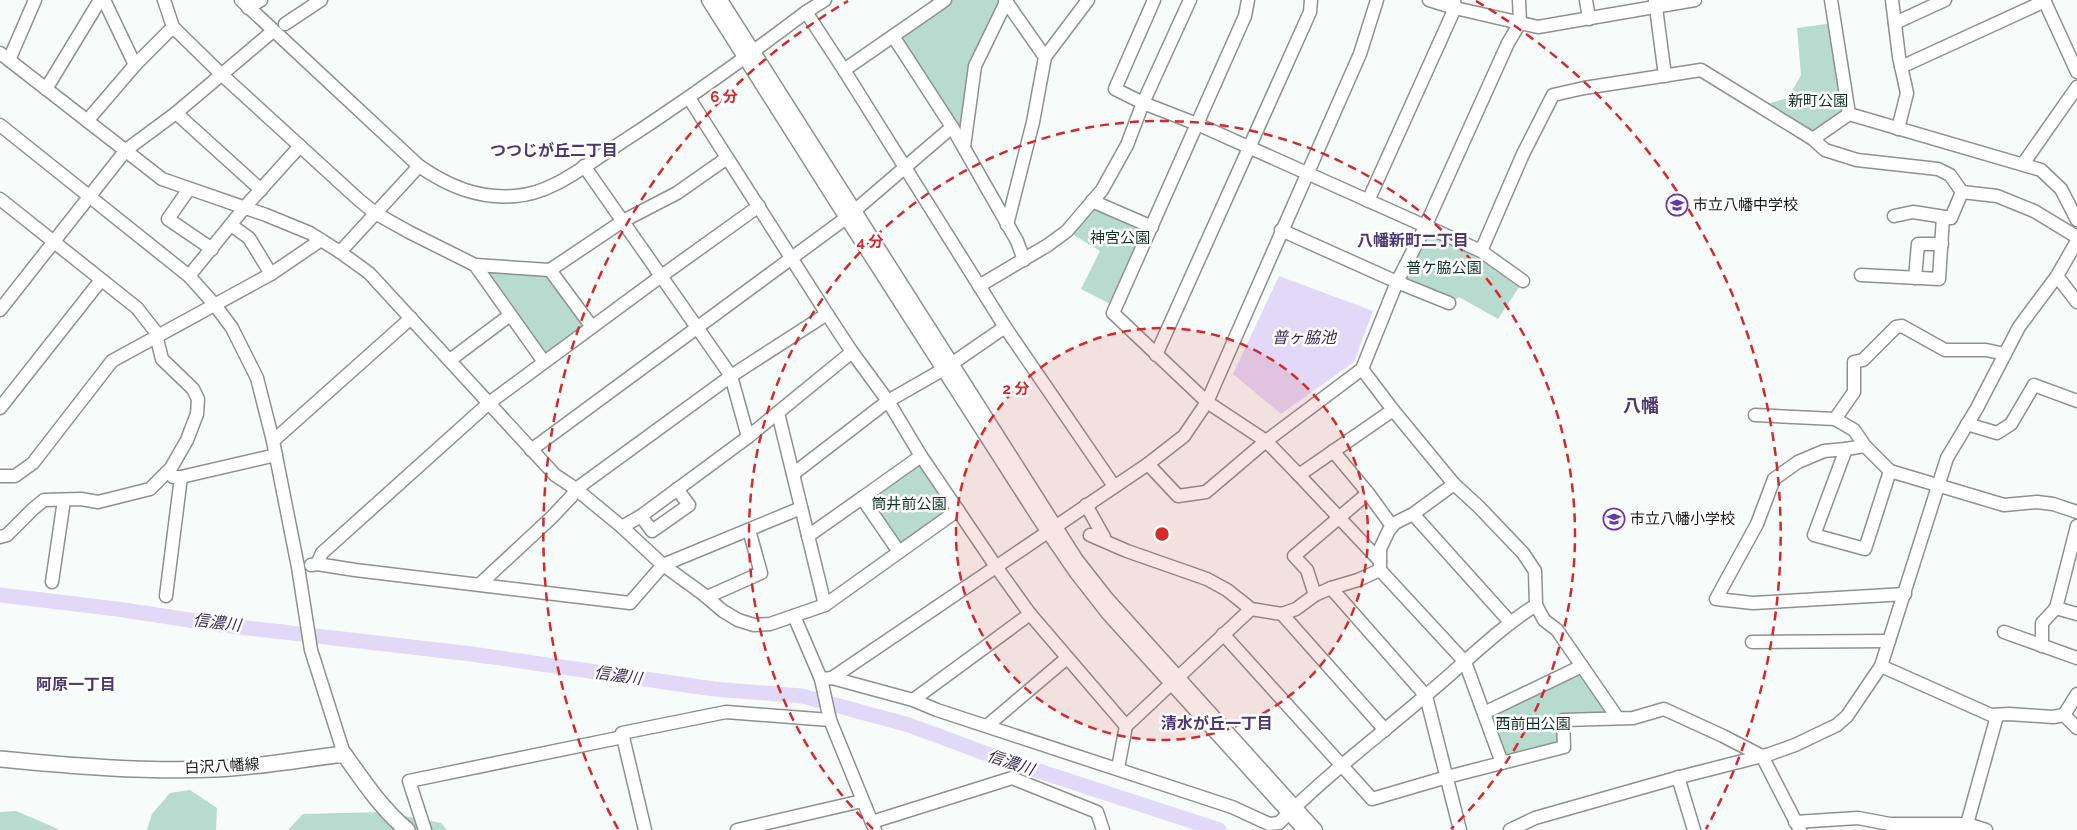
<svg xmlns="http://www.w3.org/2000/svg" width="2077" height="830" viewBox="0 0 2077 830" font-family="Raleway,'Noto Sans JP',sans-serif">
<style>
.green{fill:#b7dbce}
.water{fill:#e2d9f9}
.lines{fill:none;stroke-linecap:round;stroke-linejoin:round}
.river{stroke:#e2d9f9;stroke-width:15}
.minor-casing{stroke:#8e9190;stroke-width:15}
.major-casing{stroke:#8e9190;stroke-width:18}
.minor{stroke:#fff;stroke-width:12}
.major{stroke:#fff;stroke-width:15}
.ring{fill:none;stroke:#d62828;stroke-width:2.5;stroke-dasharray:9 6}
.labels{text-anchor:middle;stroke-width:5;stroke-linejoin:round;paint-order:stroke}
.park-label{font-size:15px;fill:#0f3228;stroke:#fff}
.poi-label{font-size:15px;fill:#191b1a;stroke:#fff;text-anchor:start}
.street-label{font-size:15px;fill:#191b1a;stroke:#fff}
.neighbourhood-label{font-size:16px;font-weight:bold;fill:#4d3773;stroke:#fff}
.water-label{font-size:16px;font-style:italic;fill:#3a2b56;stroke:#fff}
.quarter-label{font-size:18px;font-weight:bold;fill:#4d3773;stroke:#fff}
.centre{fill:#d62828;stroke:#fff;stroke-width:2.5}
.ring-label{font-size:15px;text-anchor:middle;font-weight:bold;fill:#d62828;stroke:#fff;stroke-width:5;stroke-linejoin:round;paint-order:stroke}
</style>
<rect width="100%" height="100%" fill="#f7fbf9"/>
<g class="green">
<path d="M953 0H1000L961 132 901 40 902 36Z"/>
<path d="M1834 23 1849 114 1813 139 1760 106 1788 98 1801 75 1797 28Z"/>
<path d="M1092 201 1152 227 1116 307 1081 289 1100 251 1067 231Z"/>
<path d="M1425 227 1523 281 1498 319 1459 297 1449 303 1397 282Z"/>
<path d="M486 271 545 273 586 327 548 354H544Z"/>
<path d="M921 456 958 510 899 552 862 498Z"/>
<path d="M1582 666 1617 717 1564 720V747L1502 763 1484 713Z"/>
<path d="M190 790 217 808 216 830H147L152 814 170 793Z"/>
<path d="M16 811 58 829V830H0V812Z"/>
<path d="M383 812 441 823 447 830H288L303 814Z"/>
</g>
<path class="water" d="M1279 276 1373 311 1354 362 1281 414 1233 374Z"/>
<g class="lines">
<path class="river" d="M0 595 117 609 222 625 472 654 714 689 802 696 909 725 990 755 1219 830"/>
<g class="minor-casing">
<g id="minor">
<path d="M104 0 135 65"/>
<path d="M164 0 173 27 221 74 359 200 375 213 409 232 475 265 550 270 623 221 677 193 727 158"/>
<path d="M241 0 419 166C448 186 478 199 515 196 552 194 585 165 616 146 681 104 744 59 806 12L825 0"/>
<path d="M708 0 846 218 1037 516 1076 573 1108 614 1304 830"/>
<path d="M721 0 1077 560 1106 597 1316 830"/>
<path d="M1005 0 1045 57"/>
<path d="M1154 0 1115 89 1143 103 1197 124 1481 251 1523 281"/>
<path d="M1248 0 1245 16 1113 313 1207 402 1266 441 1299 475 1393 410"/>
<path d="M1429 0 1455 8 1538 27 1695 0"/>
<path d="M1586 0 1589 19"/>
<path d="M1655 0 1665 76"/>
<path d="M1831 0 1849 114"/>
<path d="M1892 0 1899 57 1907 93 1898 129"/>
<path d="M2044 0 2077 72"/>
<path d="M248 8 261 0"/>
<path d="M806 12 844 70 1005 327 1114 486"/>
<path d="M1895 23 1945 0"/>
<path d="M285 24 321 0"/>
<path d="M893 36 952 127 1017 241 1024 260"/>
<path d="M0 53 162 179 266 215 310 233 340 252 369 273 555 475 576 489 622 527 663 565 703 594 723 611 738 620 754 625 770 624 825 605 958 510"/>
<path d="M9 60 35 0"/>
<path d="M1901 67 2045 1"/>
<path d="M844 70 945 0"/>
<path d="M46 89 100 0"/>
<path d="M689 98 827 314 852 352 888 401 921 456 997 568 1030 614 1126 726"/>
<path d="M176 113 261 190"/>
<path d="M1849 114 2041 170 2061 189 2077 220"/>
<path d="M87 121 135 65 173 27"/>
<path d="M0 125 189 276 215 305 232 328 257 378 273 441 298 567 311 650 344 754"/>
<path d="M1813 139 1825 150 1857 160 1938 169 1950 175 1962 192 1997 196 2034 211 2077 237"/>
<path d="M964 147 975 66 1007 0"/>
<path d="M2023 164 2077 87"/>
<path d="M584 166 731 376 748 437"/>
<path d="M189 189 168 219 212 249"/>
<path d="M0 199 137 308 155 331 162 359 193 389 198 399 197 414 187 440 171 468 150 489 98 502 81 499 44 500 33 509 7 535 0 537"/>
<path d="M1092 201 1152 227"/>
<path d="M1368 201 1455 8 1454 0"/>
<path d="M1894 216 1913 212 1951 218 1962 192"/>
<path d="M231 225 249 238 271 274"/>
<path d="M1007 225 1033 122 1045 57 1088 0"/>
<path d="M1281 230 1397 282 1449 303"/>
<path d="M1481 251 1523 154 1553 95 1584 88 1701 70 1813 139 1849 114"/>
<path d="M340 252 419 166"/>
<path d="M475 265 544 362"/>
<path d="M550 270 592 327"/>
<path d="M1861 275 1939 279 1943 217"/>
<path d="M189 276 245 207 300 146"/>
<path d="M2057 276 2077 302"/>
<path d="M1915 278 1918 244H1942"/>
<path d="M979 286 1048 245 1067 231 1102 190 1127 145 1143 103 1190 0"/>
<path d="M0 310 126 150 176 113 273 31"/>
<path d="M1156 355 1310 12 1311 0"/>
<path d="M450 360 510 315"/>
<path d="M1362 369 1393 410 1454 484 1479 507 1523 553 1535 571 1536 605 1544 620 1557 630 1617 717"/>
<path d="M0 408 101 280"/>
<path d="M778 413 825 605"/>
<path d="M1755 415 1835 419 1854 430 1865 446 1890 471 2004 505 2037 502 2053 504 2077 512"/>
<path d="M1835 419 1854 392V362L1863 360 1896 327 1902 326 1945 350H1986L2005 354"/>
<path d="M1967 424 1997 433 2011 424 2034 385 2077 401"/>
<path d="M273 441 411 318"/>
<path d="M1865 446 1846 449 1814 535 1865 549 1890 471"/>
<path d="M1846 449 1824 451 1798 462 1774 479 1757 524 1716 599 1753 603 1905 594"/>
<path d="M531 450 846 218 952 127"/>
<path d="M1333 451 1368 493"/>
<path d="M1148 464 1178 496 1206 492 1266 441 1362 369 1397 282 1425 227 1508 43 1520 23 1519 0"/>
<path d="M1297 473 1380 561"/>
<path d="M793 474 888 401 944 369 1005 327"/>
<path d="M0 476H15L33 463 112 361 271 274 321 240"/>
<path d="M173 477H181L276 455"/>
<path d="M1454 484 1413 514 1395 523 1389 530 1380 549V570L1465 662 1502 763"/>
<path d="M1086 505 1104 537 1090 535 1127 551 1207 579 1227 590 1251 609 1282 614 1296 609 1315 595 1331 588 1358 580 1380 570"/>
<path d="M1413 514 1510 622"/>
<path d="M641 516 652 531 689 505 677 489"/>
<path d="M2077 526 2056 608 2077 614"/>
<path d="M622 527 641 516 748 437 852 352"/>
<path d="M808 536 862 498"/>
<path d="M899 552 862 498 921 456"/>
<path d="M317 564 322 553 489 403 660 277 759 206"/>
<path d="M311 565 317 564 355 570 630 603 663 565 801 508"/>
<path d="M52 582 64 500"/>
<path d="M480 584 551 518 571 497 576 489 731 376 827 314"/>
<path d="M1331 588 1426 696 1460 830"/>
<path d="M1315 595 1307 570 1294 556 1368 493 1392 526"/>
<path d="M166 596 181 477"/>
<path d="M707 597 761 573 749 530"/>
<path d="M1282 614 1385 730"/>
<path d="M794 616 821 679 830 720 875 830"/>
<path d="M2004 632 2077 658"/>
<path d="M1223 634 1372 799 1447 777 1564 747 1563 720 1633 718 1664 709 1723 736 1762 756 1800 830"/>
<path d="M1752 642 1889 641"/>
<path d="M2042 646V623L2056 608"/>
<path d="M1881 666 1991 715 2009 714 2053 717 2064 715 2077 728"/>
<path d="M832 678 1148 464 1184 436 1207 402 1360 54 1377 0"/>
<path d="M821 679 832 678 913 700 937 710 1232 807 1269 824 1279 823C1324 777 1376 738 1425 696 1462 666 1495 631 1536 605"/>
<path d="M913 700 1030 614"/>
<path d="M1484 713 1582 666"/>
<path d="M2064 715 2077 694"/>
<path d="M988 725 1067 658"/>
<path d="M1118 768 1126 726 1251 609"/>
<path d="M1678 777 1694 830"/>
<path d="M872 822 1012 778 1097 812 1103 830"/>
<path d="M1795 822 1858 818 1890 824H1967L1986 830"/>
<path d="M1967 824 1997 716"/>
<path d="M425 830 409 781 623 737"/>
<path d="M645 830 622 733 726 712 830 720"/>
<path d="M737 830 862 801"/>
<path d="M1510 830 1535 818 1676 778 1770 754 1795 745 1837 725 1847 716 1881 666 1947 458 1977 408 2019 327 2057 276 2077 241"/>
</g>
</g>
<g class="major-casing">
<path id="major" d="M0 759C72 766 144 772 216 769 259 767 302 759 344 754 363 781 382 809 407 830"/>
</g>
<use href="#minor" class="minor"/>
<use href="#major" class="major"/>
</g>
<circle cx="1162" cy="534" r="206" fill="#d62828" fill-opacity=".12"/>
<g class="ring">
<circle cx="1162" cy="534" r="206"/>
<path d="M873 829A413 413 0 1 1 1451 829"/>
<path d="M618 829A619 619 0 0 1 848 1M1476 1A619 619 0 0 1 1706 829"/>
</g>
<defs>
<g id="school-ring" transform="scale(1.125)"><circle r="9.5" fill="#fff" stroke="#6836ad" stroke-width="1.5"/><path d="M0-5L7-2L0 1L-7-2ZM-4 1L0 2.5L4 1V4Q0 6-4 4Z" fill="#6836ad"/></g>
</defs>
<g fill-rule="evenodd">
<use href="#school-ring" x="1677" y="205"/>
<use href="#school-ring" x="1614" y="519"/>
</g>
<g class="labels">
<g class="park-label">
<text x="1818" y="106">新町公園</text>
<text x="1120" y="243">神宮公園</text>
<text x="1444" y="273">普ケ脇公園</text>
<text x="909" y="509">筒井前公園</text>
<text x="1533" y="729">西前田公園</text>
</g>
<g class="poi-label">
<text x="1693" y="210">市立八幡中学校</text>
<text x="1630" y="524">市立八幡小学校</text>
</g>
<g class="street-label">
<text transform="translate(222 766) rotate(-3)" y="5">白沢八幡線</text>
</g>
<g class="neighbourhood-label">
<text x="554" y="156">つつじが丘二丁目</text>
<text x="1413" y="246">八幡新町二丁目</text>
<text x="76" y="690">阿原一丁目</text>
<text x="1217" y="729">清水が丘一丁目</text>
</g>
<g class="water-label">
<text x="1304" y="343">普ヶ脇池</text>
<text transform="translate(217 622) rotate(7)" y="6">信濃川</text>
<text transform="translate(618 675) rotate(8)" y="6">信濃川</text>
<text transform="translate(1011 762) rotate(18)" y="6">信濃川</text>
</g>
<g class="quarter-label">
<text x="1641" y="412">八幡</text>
</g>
</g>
<circle cx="1162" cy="534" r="8" class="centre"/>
<g class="ring-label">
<text x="724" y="102">6 分</text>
<text x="870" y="247">4 分</text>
<text x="1016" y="394">2 分</text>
</g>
</svg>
